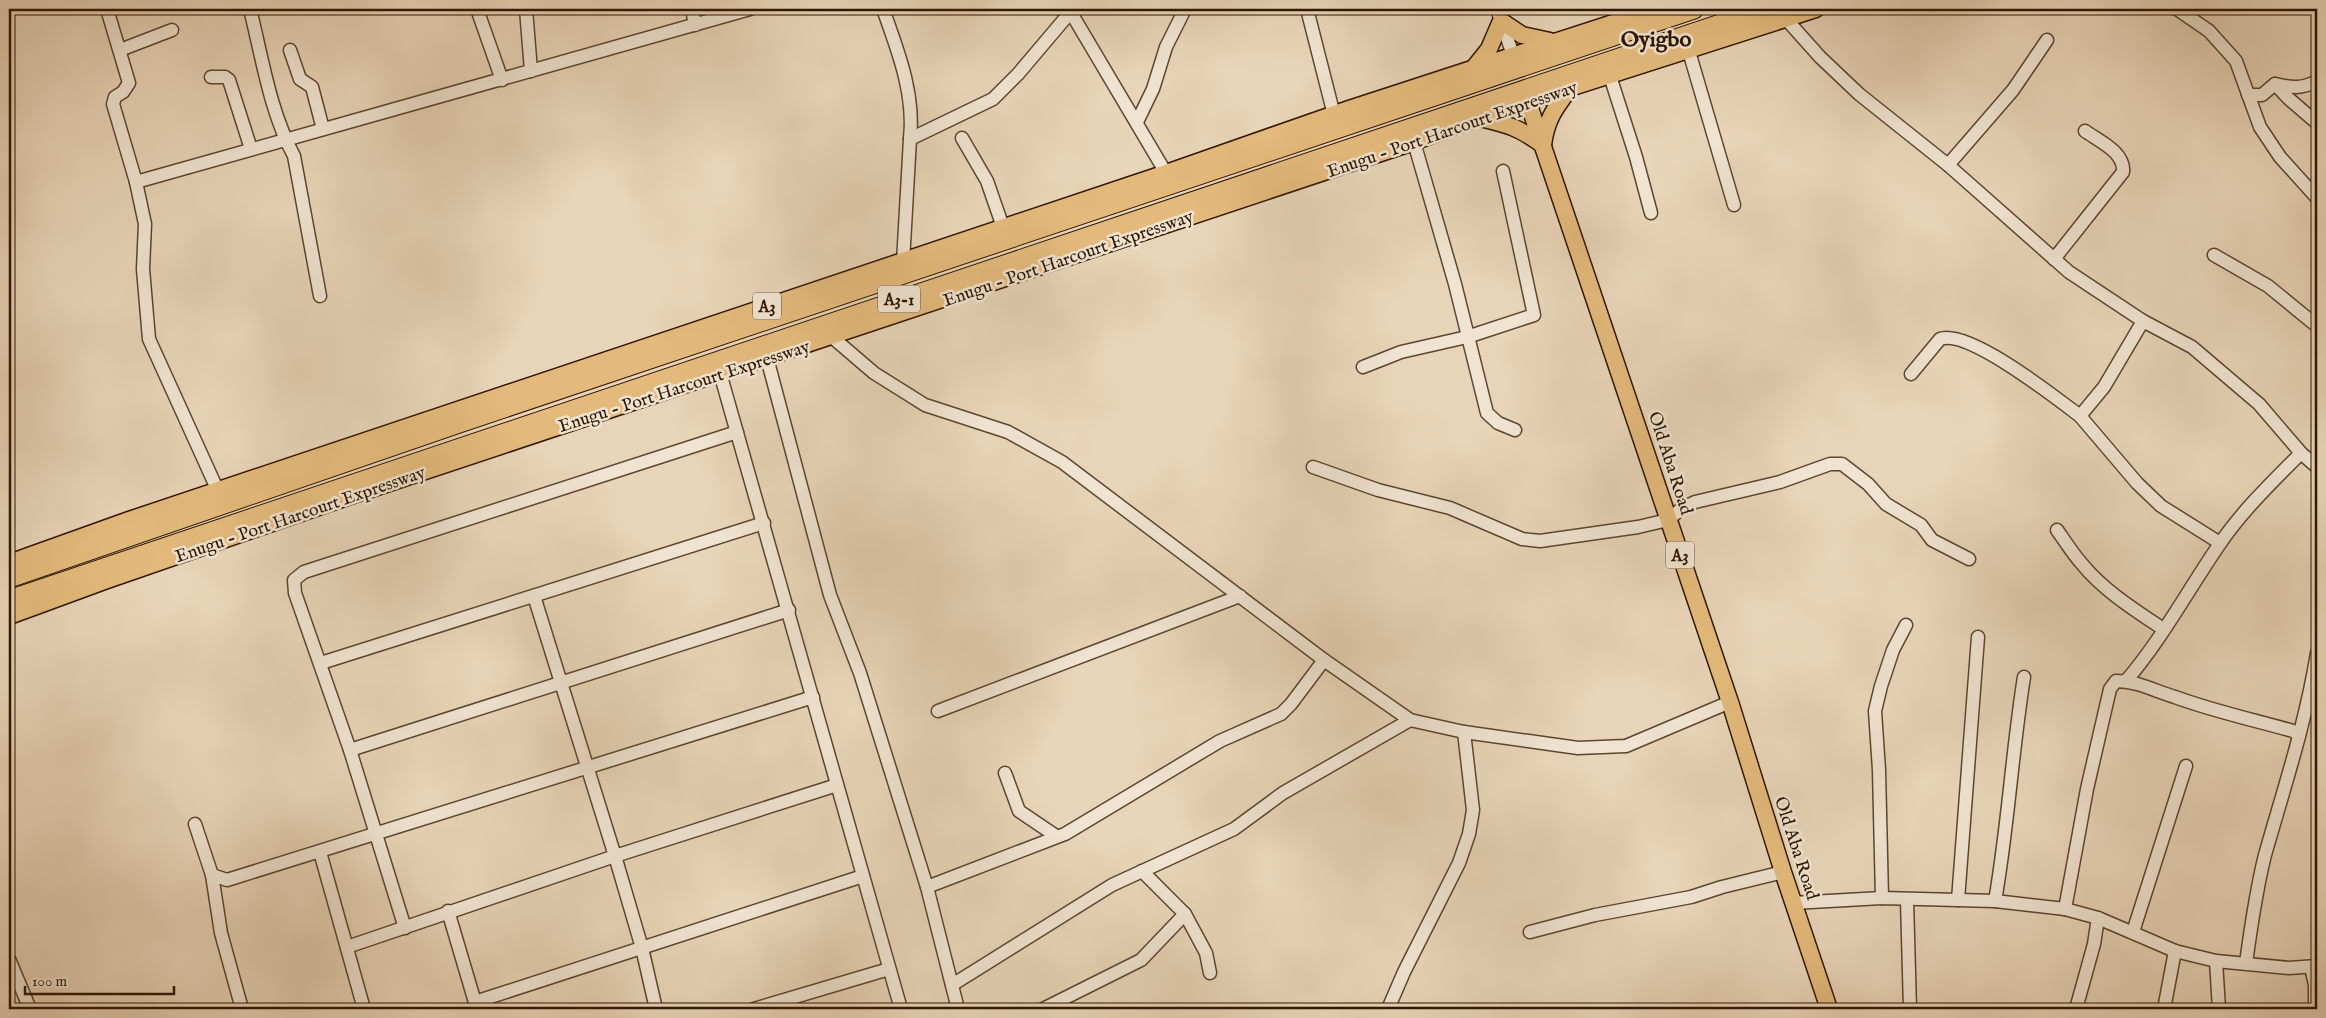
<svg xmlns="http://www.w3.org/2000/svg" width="2326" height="1018" viewBox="0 0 2326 1018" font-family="'IM FELL English',serif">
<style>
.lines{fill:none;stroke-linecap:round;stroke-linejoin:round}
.minor-casing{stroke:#5c462e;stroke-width:15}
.major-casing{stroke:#2e1600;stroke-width:19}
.highway-casing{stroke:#2e1600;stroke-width:21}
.minor{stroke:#f0e3d1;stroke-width:12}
.major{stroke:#e4ba7c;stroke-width:16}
.highway{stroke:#e4ba7c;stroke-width:19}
.labels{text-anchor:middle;stroke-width:5;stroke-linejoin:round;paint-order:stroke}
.shield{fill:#f0e3d1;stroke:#68543f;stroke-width:1}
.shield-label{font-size:16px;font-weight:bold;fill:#2e1600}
.street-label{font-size:18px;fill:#2e1600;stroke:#f0e3d1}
.district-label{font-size:22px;font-weight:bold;fill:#2e1600;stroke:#f0e3d1}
</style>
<rect width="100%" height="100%" fill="#e8d4b8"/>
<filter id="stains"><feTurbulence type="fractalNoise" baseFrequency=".004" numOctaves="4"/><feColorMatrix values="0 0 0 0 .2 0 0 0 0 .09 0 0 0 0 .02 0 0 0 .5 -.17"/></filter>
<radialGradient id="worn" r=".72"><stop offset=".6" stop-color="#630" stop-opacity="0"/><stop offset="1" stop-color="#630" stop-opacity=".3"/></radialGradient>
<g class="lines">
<g class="minor-casing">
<g id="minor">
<path d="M107 9 129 83 123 92 115 97 113 104 136 182 145 224 143 269 149 339 218 491"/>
<path d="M250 9C262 57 270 112 294 156L320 296"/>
<path d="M477 9 502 80"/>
<path d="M526 9 531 71"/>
<path d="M692 9 695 25"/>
<path d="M883 9C898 51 915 94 910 139"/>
<path d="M1061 9 1073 16 1166 173"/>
<path d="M1307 9 1334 115"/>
<path d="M1497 9 1513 55"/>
<path d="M2177 9 2209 31 2236 61 2260 127 2280 157 2317 198"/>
<path d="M1786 19 1820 57 1859 94 1948 165 2069 272 2143 321 2192 347 2259 404 2301 453 2317 467"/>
<path d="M1688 48 1734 205"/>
<path d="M120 50 172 30"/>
<path d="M290 50 300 79 312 87 323 129"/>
<path d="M1610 76 1636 157 1651 213"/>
<path d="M211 77H225L229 80 251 149"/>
<path d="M2275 84 2288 98 2317 123"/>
<path d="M2248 95H2262L2275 84C2292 88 2302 89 2317 81"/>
<path d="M1137 122 1153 89 1166 47 1185 9"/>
<path d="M962 138 987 181 1003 227"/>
<path d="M1414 142 1455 284 1487 413 1498 423 1515 430"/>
<path d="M1948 165 2013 90 2047 40"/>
<path d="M136 182 750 9"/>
<path d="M2214 255 2268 286 2317 326"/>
<path d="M2054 259 2123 172C2125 152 2099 141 2085 131"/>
<path d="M903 262 910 139 993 99 1018 74 1068 15"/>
<path d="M2143 321 2104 387 2080 416 2137 483 2161 506 2220 543"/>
<path d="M832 337 874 373 925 405 1008 432 1062 462 1324 660 1410 720 1464 732 1578 748 1626 746 1730 702"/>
<path d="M767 358 830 595 860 673 927 887 958 1009"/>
<path d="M1363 367 1401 352 1467 337 1534 315 1503 171"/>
<path d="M720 373 901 1009"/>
<path d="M1911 374 1940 339C1968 328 2056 398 2080 416"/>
<path d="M1313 467 1378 490 1450 508 1522 539 1540 541 1638 527 1668 520 1681 509 1695 502 1780 482 1830 464H1842L1868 484 1886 504 1921 525 1932 540 1969 559"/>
<path d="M2057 530C2065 541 2073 554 2082 564 2104 591 2135 610 2163 629"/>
<path d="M534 596 615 856 642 948 656 1009"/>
<path d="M321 663 764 523"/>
<path d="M2126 681C2162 639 2188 590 2219 545 2242 511 2272 482 2301 453"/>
<path d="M938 711 1240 596"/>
<path d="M350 750 789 610"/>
<path d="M1005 773 1019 811 1056 836"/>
<path d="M195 824 212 875 227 880 813 697"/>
<path d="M320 852 364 1009"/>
<path d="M212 875 221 933 242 1009"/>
<path d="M927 887 1065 834 1220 741 1281 714 1291 704 1324 660"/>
<path d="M1882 898 1879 770 1875 711 1881 686 1893 650 1906 625"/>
<path d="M1907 900 1910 1009"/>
<path d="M1958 900 1978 637"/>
<path d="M1995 901C2008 827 2012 752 2024 677"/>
<path d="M1793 903 1882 898 1958 900 1995 901 2065 909 2098 918 2175 951 2216 961 2289 968 2317 966"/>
<path d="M2065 909 2087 789 2110 689 2116 681C2137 681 2155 691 2175 697 2213 711 2254 720 2293 731L2299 735"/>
<path d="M448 911 477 1009"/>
<path d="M1185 914 1206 953 1210 973"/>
<path d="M405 928 350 750 295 593 294 580 304 572 737 432"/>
<path d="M1530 932 1595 915 1691 897 1722 887 1783 872"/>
<path d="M2133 932 2186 766"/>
<path d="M347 947 615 856 837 785"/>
<path d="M9 959 30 1009"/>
<path d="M2216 961 2219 1009"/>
<path d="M2246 963C2251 927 2256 890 2265 855 2284 788 2306 722 2317 653"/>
<path d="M2311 967 2315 985V1009"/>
<path d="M952 985 1112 885 1234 829 1283 793 1410 720"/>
<path d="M475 1002 863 876"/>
<path d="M754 1009 889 969"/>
<path d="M1043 1009 1141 960 1185 914 1142 871"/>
<path d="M1388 1009 1404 972 1459 863 1469 834 1473 810 1464 732"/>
<path d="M2076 1009 2094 944 2098 918"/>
<path d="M2164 1009 2175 951"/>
</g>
</g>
<g class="major-casing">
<g id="major">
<path d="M1473 69 1489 49 1501 21 1522 35 1550 41"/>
<path d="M1528 102 1730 702 1783 872 1829 1009"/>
<path d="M1480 118C1509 125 1518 127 1543 145 1546 120 1555 108 1570 88"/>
<path d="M9 563 129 520 1166 173 1349 109 1656 9"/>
<path d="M9 616 107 580 353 495 1414 142 1479 117 1816 9"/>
</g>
</g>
<g class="highway-casing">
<g id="highway">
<path d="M9 578 462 422 1694 9"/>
<path d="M9 600 1765 9"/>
</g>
</g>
<use href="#minor" class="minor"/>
<use href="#major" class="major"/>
<use href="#highway" class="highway"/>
</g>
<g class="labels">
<g class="shield">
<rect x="878" y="285.5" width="42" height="27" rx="4"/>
<rect x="753" y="292.5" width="28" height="27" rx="4"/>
<rect x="1666" y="541.5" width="28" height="27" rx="4"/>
</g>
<g class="shield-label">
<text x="899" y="305">A3-1</text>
<text x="767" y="312">A3</text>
<text x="1680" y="561">A3</text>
</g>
<g class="street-label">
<text transform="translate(1452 129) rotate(-19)" y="6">Enugu - Port Harcourt Expressway</text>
<text transform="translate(1068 258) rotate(-19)" y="6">Enugu - Port Harcourt Expressway</text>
<text transform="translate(684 386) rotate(-18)" y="6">Enugu - Port Harcourt Expressway</text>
<text transform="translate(1671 463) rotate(72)" y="6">Old Aba Road</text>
<text transform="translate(300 514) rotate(-19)" y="6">Enugu - Port Harcourt Expressway</text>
<text transform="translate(1797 848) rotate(72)" y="6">Old Aba Road</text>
</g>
<g class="district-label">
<text x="1656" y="46">Oyigbo</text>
</g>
</g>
<rect width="2326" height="1018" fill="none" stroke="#e8d4b8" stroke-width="30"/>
<rect x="10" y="10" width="2306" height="998" fill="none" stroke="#2e1600" stroke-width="2.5"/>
<rect x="15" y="15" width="2296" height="988" fill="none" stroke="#2e1600"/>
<path d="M25 986v8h149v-8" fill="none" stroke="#2e1600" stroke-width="2.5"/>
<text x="32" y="986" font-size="15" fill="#2e1600" stroke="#f0e3d1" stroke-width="4" paint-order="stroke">100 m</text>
<rect width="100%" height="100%" filter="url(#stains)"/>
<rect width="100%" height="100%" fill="url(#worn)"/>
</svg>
